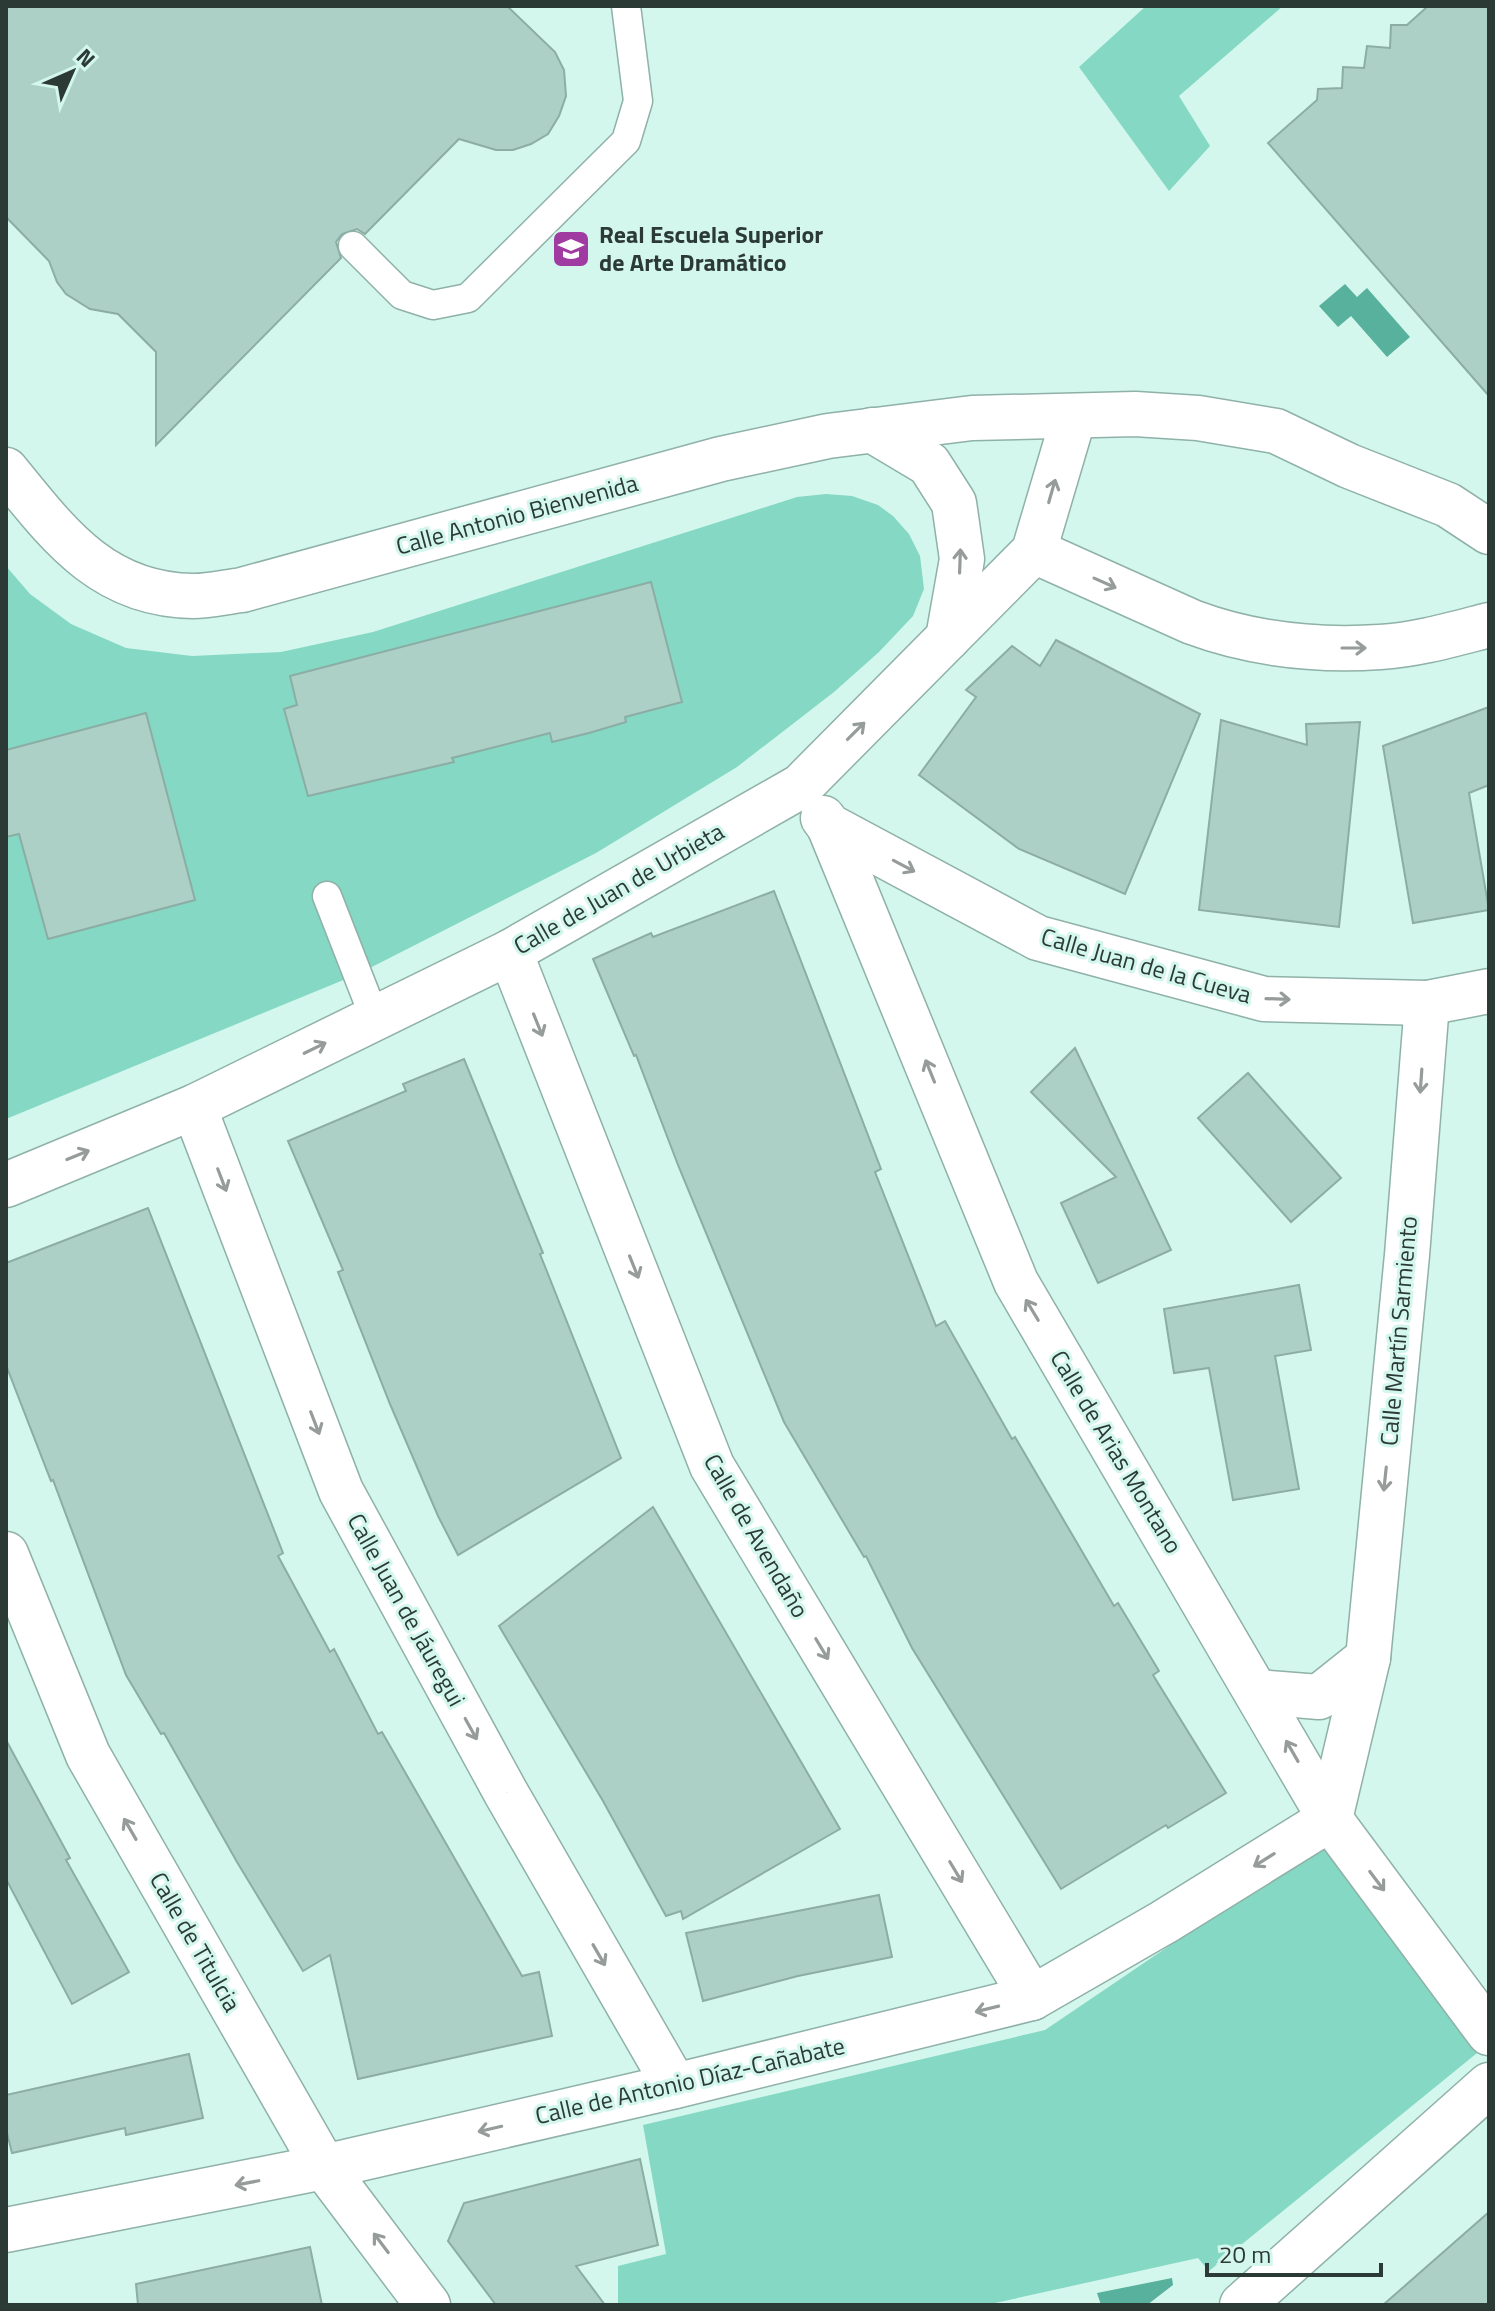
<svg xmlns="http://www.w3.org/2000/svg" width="1495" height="2311" viewBox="0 0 1495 2311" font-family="'Titillium Web',sans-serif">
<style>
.green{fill:#84d8c4}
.water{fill:#57b19d}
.building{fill:#add0c6;stroke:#8bada4;stroke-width:2}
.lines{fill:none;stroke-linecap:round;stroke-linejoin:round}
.service-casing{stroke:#8fb1a8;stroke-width:31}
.minor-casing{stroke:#8fb1a8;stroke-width:47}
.service{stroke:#fff;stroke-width:28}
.minor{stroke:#fff;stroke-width:44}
.oneway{stroke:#969c9a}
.labels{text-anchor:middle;stroke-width:6;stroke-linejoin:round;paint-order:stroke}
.poi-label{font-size:24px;font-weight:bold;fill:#2c3a36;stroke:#d3f7ed;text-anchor:start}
.street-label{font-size:24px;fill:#2c3a36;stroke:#d3f7ed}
</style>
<rect width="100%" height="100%" fill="#d3f7ed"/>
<g class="green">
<path d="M1146 6H1283L1179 96 1210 146 1169 191 1079 67Z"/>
<path d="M826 494 852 496 878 505 893 516 909 534 920 556 924 589 913 616 879 652 834 692 737 767 596 853 358 974 6 1119V566L30 594 71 624 126 648 192 656 281 652 373 632 797 497Z"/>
<path d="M1327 1839 1482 2049 1209 2271 1198 2258 986 2305H618V2266L666 2254 643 2125 1045 2030Z"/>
</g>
<g class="water">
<path d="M1345 284 1357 297 1367 288 1410 337 1387 357 1351 316 1338 327 1319 306Z"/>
<path d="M1172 2278 1173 2285 1147 2305H1101L1097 2293Z"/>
</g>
<g class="building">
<path d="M6 6H507L555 52 564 70 566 96 559 116 548 134 531 144 513 150H496L459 139 365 234 357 229 342 234 336 242 341 258 156 445V352L118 314 90 309 66 294 57 282 49 261 6 217Z"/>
<path d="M1428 6H1489V396L1268 143 1317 100 1318 89 1342 88 1343 67 1364 68 1367 46 1390 48 1391 25H1407Z"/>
<path d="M651 582 682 702 625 717 626 722 589 733 552 742 550 733 452 758 454 762 308 796 284 709 297 705 290 676Z"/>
<path d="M1056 640 1200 714 1125 894 1019 849 919 775 976 697 966 690 1012 646 1040 666Z"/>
<path d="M1489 707V785L1469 793 1489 910 1413 923 1383 746Z"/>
<path d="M146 713 195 900 48 939 19 834 6 837V750Z"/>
<path d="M1221 720 1307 745 1306 724 1360 722 1339 927 1199 910Z"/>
<path d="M774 891 881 1169 875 1172 936 1326 945 1321 1012 1439 1015 1437 1114 1606 1118 1603 1159 1671 1153 1675 1226 1793 1168 1828 1166 1825 1061 1889 912 1648 866 1556 864 1557 784 1422 678 1165 636 1055 634 1056 593 959 651 933 653 937Z"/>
<path d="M1075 1048 1171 1250 1098 1283 1061 1203 1116 1177 1031 1092Z"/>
<path d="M464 1059 543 1253 540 1254 621 1458 458 1555 438 1516 390 1404 338 1272 343 1270 288 1141 406 1091 403 1084Z"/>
<path d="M1248 1073 1341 1178 1291 1222 1198 1118Z"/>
<path d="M148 1208 283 1553 278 1556 330 1652 334 1649 378 1734 382 1732 522 1976 539 1972 552 2036 358 2079 330 1955 303 1971 237 1862 164 1733 161 1734 126 1675 53 1480 51 1481 6 1365V1263Z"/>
<path d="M1299 1285 1311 1350 1275 1356 1299 1489 1233 1500 1209 1368 1174 1373 1164 1309Z"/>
<path d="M653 1507 840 1829 683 1919 681 1911 666 1916 603 1801 499 1626Z"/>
<path d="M6 1740 70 1858 66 1860 129 1972 72 2004 6 1879Z"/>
<path d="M879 1895 892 1957 798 1976 703 2001 686 1933Z"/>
<path d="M189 2054 203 2118 126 2135 125 2128 12 2153 6 2129V2095Z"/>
<path d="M640 2159 658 2245 576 2266 605 2305H496L448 2241 464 2203Z"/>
<path d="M1489 2212V2305H1383Z"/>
<path d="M310 2247 322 2305H138L136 2284Z"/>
</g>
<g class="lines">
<g class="service-casing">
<g id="service">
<path d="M353 246 402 295 433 305 468 298 626 141 638 101 626 6"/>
<path d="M327 896 375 1019"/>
</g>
</g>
<g class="minor-casing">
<g id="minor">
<path d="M872 430 929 464 954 503 962 559 948 638"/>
<path d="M6 470C58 534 102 595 193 596 209 596 226 592 242 590L721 459 828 436 972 418 1135 414 1198 418 1276 431 1349 466 1448 505 1489 532"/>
<path d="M1034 551 1192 622C1251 644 1317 651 1380 647 1417 645 1454 634 1489 625"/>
<path d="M823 818 829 826 1038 938 1264 999 1427 1003 1489 991"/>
<path d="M829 826 1016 1282 1330 1819 1489 2033"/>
<path d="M510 952 712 1466 1032 1998"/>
<path d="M194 1107 341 1491 506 1793 675 2086"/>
<path d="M6 1185 194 1107 510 952 801 786 1034 551 1074 416"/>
<path d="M6 1554 88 1755 324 2167 428 2305"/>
<path d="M1258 1692 1319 1697 1368 1658"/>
<path d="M1330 1819 1368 1658 1407 1255 1427 1003"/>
<path d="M6 2230 324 2167 675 2086 1032 1998 1164 1922 1330 1819"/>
<path d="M1242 2305 1489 2085"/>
</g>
</g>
<use href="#service" class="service"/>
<use href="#minor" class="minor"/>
</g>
<defs><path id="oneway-shaft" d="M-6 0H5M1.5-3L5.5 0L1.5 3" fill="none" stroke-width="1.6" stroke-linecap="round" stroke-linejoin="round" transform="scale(2)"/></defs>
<g class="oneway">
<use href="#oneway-shaft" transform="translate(1052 491) rotate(-74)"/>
<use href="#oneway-shaft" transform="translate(960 561) rotate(-88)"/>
<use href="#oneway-shaft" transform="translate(1105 583) rotate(24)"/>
<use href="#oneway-shaft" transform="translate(1354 648)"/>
<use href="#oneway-shaft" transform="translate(856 731) rotate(-45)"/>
<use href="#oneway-shaft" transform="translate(904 866) rotate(28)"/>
<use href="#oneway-shaft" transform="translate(1278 999) rotate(2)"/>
<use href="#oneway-shaft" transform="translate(538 1025) rotate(68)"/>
<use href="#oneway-shaft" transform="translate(315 1048) rotate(-26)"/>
<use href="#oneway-shaft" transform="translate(930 1071) rotate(-112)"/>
<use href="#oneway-shaft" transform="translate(1421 1081) rotate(94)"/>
<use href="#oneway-shaft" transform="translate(78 1155) rotate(-22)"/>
<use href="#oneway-shaft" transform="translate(222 1180) rotate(69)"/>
<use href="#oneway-shaft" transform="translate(634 1267) rotate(68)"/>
<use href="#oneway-shaft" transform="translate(1032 1310) rotate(-121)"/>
<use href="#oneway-shaft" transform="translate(315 1423) rotate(69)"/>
<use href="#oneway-shaft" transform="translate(1385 1479) rotate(96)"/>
<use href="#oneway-shaft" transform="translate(822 1649) rotate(59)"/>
<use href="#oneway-shaft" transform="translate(471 1729) rotate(61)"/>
<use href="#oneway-shaft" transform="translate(1292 1751) rotate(-120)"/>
<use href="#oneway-shaft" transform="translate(130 1829) rotate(-120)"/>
<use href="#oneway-shaft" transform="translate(1264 1860) rotate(148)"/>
<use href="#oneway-shaft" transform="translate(956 1872) rotate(59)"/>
<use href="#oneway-shaft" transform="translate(1377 1881) rotate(53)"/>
<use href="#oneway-shaft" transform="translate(599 1955) rotate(60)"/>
<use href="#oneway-shaft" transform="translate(987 2009) rotate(166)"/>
<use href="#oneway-shaft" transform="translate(490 2129) rotate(167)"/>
<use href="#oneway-shaft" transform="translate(247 2183) rotate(169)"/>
<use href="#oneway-shaft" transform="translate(381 2243) rotate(-127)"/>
</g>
<defs>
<g id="university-square" transform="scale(2)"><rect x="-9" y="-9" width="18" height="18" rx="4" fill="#9f3ba1" stroke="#d3f7ed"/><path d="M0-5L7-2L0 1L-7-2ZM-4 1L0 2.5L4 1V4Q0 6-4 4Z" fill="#fff"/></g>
</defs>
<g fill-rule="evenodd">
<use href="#university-square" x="571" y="249"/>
</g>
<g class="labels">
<g class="poi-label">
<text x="599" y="243">Real Escuela Superior<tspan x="599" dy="28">de Arte Dramático</tspan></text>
</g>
<g class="street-label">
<text transform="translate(517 515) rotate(-15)" y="8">Calle Antonio Bienvenida</text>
<text transform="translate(619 889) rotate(-30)" y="8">Calle de Juan de Urbieta</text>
<text transform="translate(1146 966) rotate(16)" y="8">Calle Juan de la Cueva</text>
<text transform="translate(1399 1331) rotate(-85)" y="8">Calle Martín Sarmiento</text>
<text transform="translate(1116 1452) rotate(59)" y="8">Calle de Arias Montano</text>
<text transform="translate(756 1536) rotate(60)" y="8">Calle de Avendaño</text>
<text transform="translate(406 1610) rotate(61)" y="8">Calle Juan de Jáuregui</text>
<text transform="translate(195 1942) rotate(60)" y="8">Calle de Titulcia</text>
<text transform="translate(690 2081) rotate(-13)" y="8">Calle de Antonio Díaz-Cañabate</text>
</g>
</g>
<rect width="1495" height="2311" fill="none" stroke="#2c3a36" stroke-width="16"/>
<g transform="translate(72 72) rotate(45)" stroke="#d3f7ed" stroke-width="6" paint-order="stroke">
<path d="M0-6L14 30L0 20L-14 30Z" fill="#2c3a36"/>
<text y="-12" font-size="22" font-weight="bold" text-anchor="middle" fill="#2c3a36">N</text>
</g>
<path d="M1207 2263v12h174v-12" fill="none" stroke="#2c3a36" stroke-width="4"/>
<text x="1219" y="2263" font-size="24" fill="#2c3a36" stroke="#d3f7ed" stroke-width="6" paint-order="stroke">20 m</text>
</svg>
